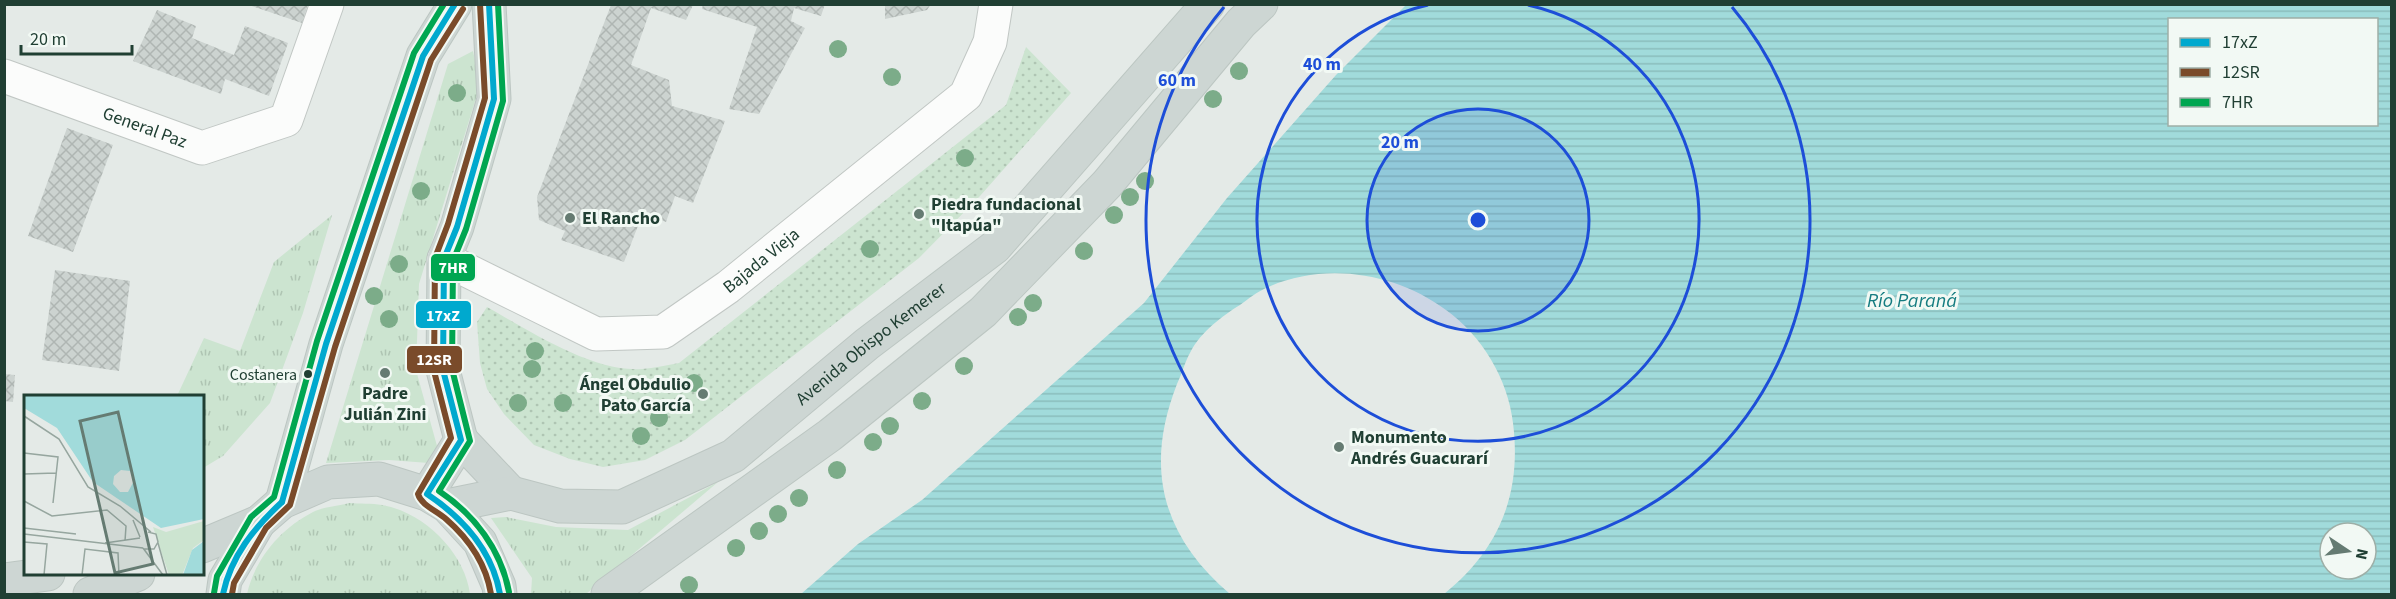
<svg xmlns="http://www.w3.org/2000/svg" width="2396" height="599" viewBox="0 0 2396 599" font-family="'Source Sans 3',sans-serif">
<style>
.grass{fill:url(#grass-tufts)}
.park{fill:url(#park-dots)}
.water{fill:url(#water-rules);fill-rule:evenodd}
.building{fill:url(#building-cross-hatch)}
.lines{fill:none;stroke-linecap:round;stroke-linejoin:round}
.minor-casing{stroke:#c1c7c4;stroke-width:35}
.major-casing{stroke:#bcc6c2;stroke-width:35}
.minor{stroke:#fbfcfb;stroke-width:33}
.major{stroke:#cdd6d3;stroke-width:33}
.bus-1-casing{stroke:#f2f9f4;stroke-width:10}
.bus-2-casing{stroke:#f2f9f4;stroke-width:10}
.bus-3-casing{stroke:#f2f9f4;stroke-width:10}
.bus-1{stroke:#00a9ce;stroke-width:6}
.bus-2{stroke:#7a4b2a;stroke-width:6}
.bus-3{stroke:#00a651;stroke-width:6}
.tree{fill:#7cac89}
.ring{fill:none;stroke:#1d4ed8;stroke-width:3}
.poi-dot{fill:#657b72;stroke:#f2f9f4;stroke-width:2}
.bus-dot{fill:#203f33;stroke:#f2f9f4;stroke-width:2}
.labels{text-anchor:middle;stroke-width:6;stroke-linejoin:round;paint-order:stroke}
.bus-label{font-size:16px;fill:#203f33;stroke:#f2f9f4;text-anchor:end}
.street-label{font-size:18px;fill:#203f33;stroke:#f2f9f4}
.poi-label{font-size:18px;font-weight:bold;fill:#203f33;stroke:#f2f9f4;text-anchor:start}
.water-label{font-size:20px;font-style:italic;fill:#157c80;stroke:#f2f9f4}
.inset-road{fill:none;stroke:#96a69f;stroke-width:1.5}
.view{fill:#657b72;fill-opacity:0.15;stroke:#657b72;stroke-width:3}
.inset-edge{fill:none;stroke:#203f33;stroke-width:3}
.centre{fill:#1d4ed8;stroke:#f2f9f4;stroke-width:3}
.ring-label{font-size:18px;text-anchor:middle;font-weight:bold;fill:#1d4ed8;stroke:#f2f9f4;stroke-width:6;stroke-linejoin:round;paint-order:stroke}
.line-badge{stroke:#f2f9f4;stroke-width:2}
.badge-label{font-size:16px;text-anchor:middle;font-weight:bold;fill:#fff}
</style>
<defs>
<pattern id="grass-tufts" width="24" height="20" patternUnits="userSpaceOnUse" patternTransform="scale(1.5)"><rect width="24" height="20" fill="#cce4d0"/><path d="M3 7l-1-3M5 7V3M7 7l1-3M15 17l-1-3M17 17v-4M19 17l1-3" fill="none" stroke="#afc5b3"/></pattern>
<pattern id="park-dots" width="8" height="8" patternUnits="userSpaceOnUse" patternTransform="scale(1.5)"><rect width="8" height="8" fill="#cce4d0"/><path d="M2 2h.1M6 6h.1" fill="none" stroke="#afc5b3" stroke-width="1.8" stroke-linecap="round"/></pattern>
<pattern id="water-rules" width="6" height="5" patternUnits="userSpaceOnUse" patternTransform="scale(1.5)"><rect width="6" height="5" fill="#a1dbdb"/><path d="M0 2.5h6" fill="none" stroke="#8abdbc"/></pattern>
<pattern id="building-cross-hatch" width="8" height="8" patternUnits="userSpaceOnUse" patternTransform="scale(1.5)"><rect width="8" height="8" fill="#ccd3d0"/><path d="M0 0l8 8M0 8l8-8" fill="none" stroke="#afb6b3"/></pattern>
</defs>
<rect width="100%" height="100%" fill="#e4eae7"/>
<g class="grass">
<path d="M473 51 480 85 419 284 416 370 442 464 389 460 326 463 448 64Z"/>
<path d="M332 215 303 313 270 403 223 456 203 468 202 396H177L204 338 240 351 274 262Z"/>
<path d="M718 482 586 594H531L532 578 491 518 506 517 556 527 628 530Z"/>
<path d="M349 503C360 504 372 503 382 505 424 512 465 553 470 594H247C255 559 280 529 313 512 323 507 338 506 349 503Z"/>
</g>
<path class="park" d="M1026 47 1071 93 980 196 919 258 685 440 645 460 603 467 570 459 534 445 504 414 487 389 480 363 477 322 487 307C528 330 593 373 642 369 654 368 667 365 679 363L1006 105Z"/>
<path class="water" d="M1407 4 2391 5V594H1444C1499 550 1522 494 1513 423 1508 379 1482 336 1446 310 1396 273 1325 261 1266 288 1257 292 1248 299 1240 305 1222 316 1201 332 1191 351 1185 361 1182 374 1177 384 1144 468 1162 536 1230 594H801L858 544 922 500 1144 303 1227 198 1336 75ZM2170 20H2376V124H2170ZM2330 533H2366V569H2330Z"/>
<g class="building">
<path d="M246 4H308L302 23Z"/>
<path d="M703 4H825L821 16 794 8 791 21 805 28 759 114 729 109 757 27 702 9Z"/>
<path d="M885 4H931L927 10 885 19Z"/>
<path d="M611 5H693L686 20 651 8 631 65 669 80 672 106 725 121 693 203 675 196 666 222 643 213 624 262 561 240 565 231 539 220 537 197Z"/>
<path d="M157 10 196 26 192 38 234 55 245 26 288 43 269 96 225 79 221 94 133 61Z"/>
<path d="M67 128 113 145 73 252 28 236Z"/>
<path d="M55 270 130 281 119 371 42 360Z"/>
<path d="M4 374 15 375 13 402 4 401Z"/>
</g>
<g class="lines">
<g class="minor-casing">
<g id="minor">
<path id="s1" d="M4 76 202 148 286 120 327 4"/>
<path id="s2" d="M444 259 596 334 663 332 728 287 966 95 990 42 996 4"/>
</g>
</g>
<g class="major-casing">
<g id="major">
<path d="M461 440 511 493"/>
<path d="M427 494 461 440 443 370 444 259 457 227 494 99 489 4"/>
<path d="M282 502 326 344 423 56 455 4"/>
<path id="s3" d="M447 506 511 493 560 506 622 507 733 456 867 344 995 247 1208 4"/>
<path d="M202 546 259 522 282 502 328 482 379 479 427 494 447 506 480 542 499 586 500 594"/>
<path d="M4 580 48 574"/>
<path d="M90 594 138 574"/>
<path d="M223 594 225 580 259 522"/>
<path d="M608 594 830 435 983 312 1107 184 1241 23 1261 4"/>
</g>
</g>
<use href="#minor" class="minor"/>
<use href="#major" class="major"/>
<g class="bus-1-casing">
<g id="bus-1">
<path d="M489 4 494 99 457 227 444 259 443 370 461 440 427 494C463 518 492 550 500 594"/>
<path d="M282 502 326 344 423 56 455 4"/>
<path d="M223 594C231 556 254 528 282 502"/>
</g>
</g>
<g class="bus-2-casing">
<g id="bus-2">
<path d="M480 4 485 98 448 224 435 258 434 371 451 438 418 494C421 505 437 511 446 519 469 539 486 564 491 594"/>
<path d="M232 594 234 583 266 528 290 505 335 347 431 60 463 9"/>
</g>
</g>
<g class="bus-3-casing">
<g id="bus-3">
<path d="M498 4 503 101 466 229 453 261 452 369 470 441 439 491C475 515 501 550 509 592"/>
<path d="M214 593 217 576 251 517 274 497 317 341 414 53 444 4"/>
</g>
</g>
<use href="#bus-1" class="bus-1"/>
<use href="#bus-2" class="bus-2"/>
<use href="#bus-3" class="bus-3"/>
</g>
<g class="tree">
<circle cx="838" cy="49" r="9"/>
<circle cx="1239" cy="71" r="9"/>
<circle cx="892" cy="77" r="9"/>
<circle cx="457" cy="93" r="9"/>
<circle cx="1213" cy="99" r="9"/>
<circle cx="965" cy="158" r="9"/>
<circle cx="1145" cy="181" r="9"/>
<circle cx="421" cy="191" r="9"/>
<circle cx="1130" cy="197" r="9"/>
<circle cx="1114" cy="215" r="9"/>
<circle cx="870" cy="249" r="9"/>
<circle cx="1084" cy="251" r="9"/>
<circle cx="399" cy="264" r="9"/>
<circle cx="374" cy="296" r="9"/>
<circle cx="1033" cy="303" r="9"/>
<circle cx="1018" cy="317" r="9"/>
<circle cx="389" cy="319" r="9"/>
<circle cx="535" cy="351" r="9"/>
<circle cx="964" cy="366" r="9"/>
<circle cx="532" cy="369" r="9"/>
<circle cx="694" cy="383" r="9"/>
<circle cx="922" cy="401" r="9"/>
<circle cx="518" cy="403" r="9"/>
<circle cx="563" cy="403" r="9"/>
<circle cx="659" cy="418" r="9"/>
<circle cx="890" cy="426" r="9"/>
<circle cx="641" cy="436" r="9"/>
<circle cx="873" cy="442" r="9"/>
<circle cx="837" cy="470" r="9"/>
<circle cx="799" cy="498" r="9"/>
<circle cx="778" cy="514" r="9"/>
<circle cx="759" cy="531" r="9"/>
<circle cx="736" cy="548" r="9"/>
<circle cx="689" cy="585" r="9"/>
</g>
<circle cx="1478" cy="220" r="111" fill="#1d4ed8" fill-opacity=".12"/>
<g class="ring">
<circle cx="1478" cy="220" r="111"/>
<path d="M1528 5A221 221 0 1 1 1428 5"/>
<path d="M1732 7A332 332 0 1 1 1224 7"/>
</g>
<g class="poi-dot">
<circle cx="919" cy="214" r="6"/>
<circle cx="570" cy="218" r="6"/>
<circle cx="385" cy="373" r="6"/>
<circle cx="703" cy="394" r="6"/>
<circle cx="1339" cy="447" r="6"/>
</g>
<circle class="bus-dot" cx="308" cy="374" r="5"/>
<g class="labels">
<g class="bus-label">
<text x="297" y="380">Costanera</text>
</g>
<g class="street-label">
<text dy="6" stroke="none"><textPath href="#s1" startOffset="150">General Paz</textPath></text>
<text dy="6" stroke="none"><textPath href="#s2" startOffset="358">Bajada Vieja</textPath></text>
<text dy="6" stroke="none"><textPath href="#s3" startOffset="478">Avenida Obispo Kemerer</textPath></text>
</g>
<g class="poi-label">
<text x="931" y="210">Piedra fundacional<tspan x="931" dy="21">"Itapúa"</tspan></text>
<text x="582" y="224">El Rancho</text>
<text x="691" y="390" text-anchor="end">Ángel Obdulio<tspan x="691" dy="21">Pato García</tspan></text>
<text x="385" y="399" text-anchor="middle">Padre<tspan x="385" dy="21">Julián Zini</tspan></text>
<text x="1351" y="443">Monumento<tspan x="1351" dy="21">Andrés Guacurarí</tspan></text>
</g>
<g class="water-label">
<text x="1912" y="307">Río Paraná</text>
</g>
</g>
<g transform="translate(24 395)">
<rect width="180" height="180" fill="#e4eae7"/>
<path d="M180 126V145L169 153 158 180H145L129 132 142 137Z" fill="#cce4d0"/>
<path d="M0 0H180V124L137 133 69 87 33 33 0 13ZM97 75 106 76 111 84 104 97H96L89 89 90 81ZM180 146V180H159L168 155Z" fill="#a1dbdb" fill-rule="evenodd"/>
<path class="inset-road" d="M0 21 35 44 64 92 96 111 127 137M0 58 34 62 29 108M0 79 32 78M0 106 28 121 83 115 102 131 101 146M109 125 116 142M0 133 52 139M0 139 119 153M0 147 23 149 20 180M81 148 116 143M134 148 143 180M119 153 139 180M120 154H130L134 147 132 139 124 137M58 180 61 154 94 158 95 180"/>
<path class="view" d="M94 17 129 169 91 178 56 26Z"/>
<rect width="180" height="180" class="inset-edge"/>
</g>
<circle cx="1478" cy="220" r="9" class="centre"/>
<g class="ring-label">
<text x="1322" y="70">40 m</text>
<text x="1177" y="86">60 m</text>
<text x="1400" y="148">20 m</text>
</g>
<g class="line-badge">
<rect x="430" y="253" width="46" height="29" rx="6" fill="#00a651"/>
<rect x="415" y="300" width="57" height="29" rx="6" fill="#00a9ce"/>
<rect x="406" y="345" width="57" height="29" rx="6" fill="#7a4b2a"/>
</g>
<g class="badge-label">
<text x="453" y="273">7HR</text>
<text x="443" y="321">17xZ</text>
<text x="434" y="365">12SR</text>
</g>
<rect width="2396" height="599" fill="none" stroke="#203f33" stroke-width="12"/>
<rect x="2168" y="18" width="210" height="108" fill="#f2f9f4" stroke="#9eafa7" stroke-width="1.5"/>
<rect x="2180" y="38" width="30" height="9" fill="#00a9ce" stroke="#9eafa7" stroke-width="1.5"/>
<text x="2222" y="48" font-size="18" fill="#203f33">17xZ</text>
<rect x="2180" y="68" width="30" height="9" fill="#7a4b2a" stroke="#9eafa7" stroke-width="1.5"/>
<text x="2222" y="78" font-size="18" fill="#203f33">12SR</text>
<rect x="2180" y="98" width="30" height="9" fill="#00a651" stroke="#9eafa7" stroke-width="1.5"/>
<text x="2222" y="108" font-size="18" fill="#203f33">7HR</text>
<g transform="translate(2348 551) rotate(103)"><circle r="28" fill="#f2f9f4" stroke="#9eafa7" stroke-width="1.5"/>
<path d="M0-4.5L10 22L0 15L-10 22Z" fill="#657b72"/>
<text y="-9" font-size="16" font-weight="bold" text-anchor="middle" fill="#203f33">N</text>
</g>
<path d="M21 45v9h111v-9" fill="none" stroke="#203f33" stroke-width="3"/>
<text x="30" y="45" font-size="18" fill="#203f33" stroke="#f2f9f4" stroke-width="4.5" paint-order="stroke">20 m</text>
</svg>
